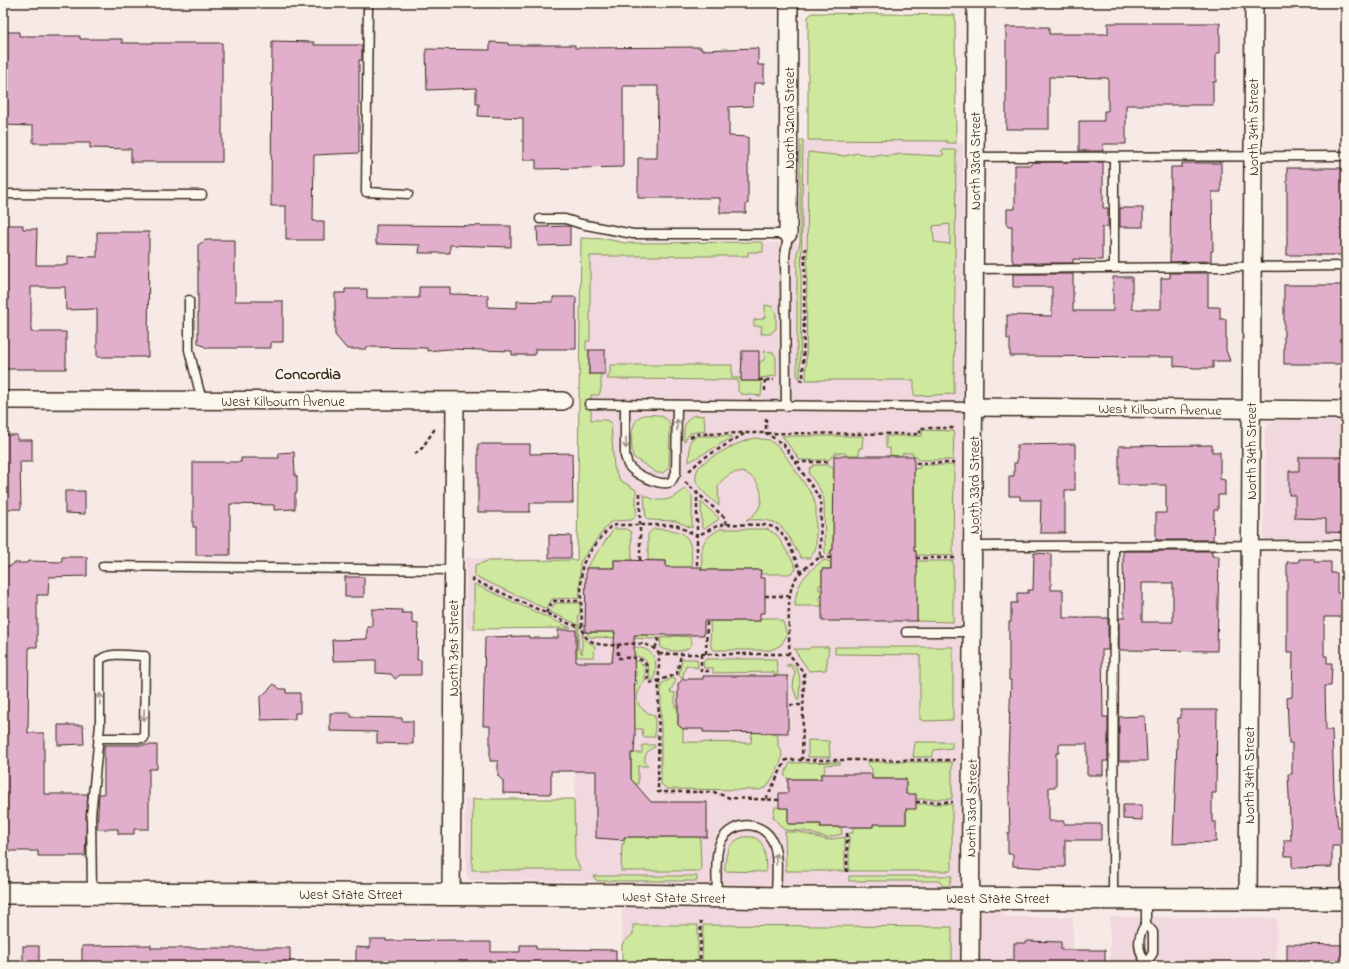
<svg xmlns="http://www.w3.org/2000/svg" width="1349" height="969" viewBox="0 0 1349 969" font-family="'Indie Flower',sans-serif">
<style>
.built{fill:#f0d8de}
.green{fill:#cee89e;stroke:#84895e;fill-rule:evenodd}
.building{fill:#e1afcc;stroke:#3b2a1e;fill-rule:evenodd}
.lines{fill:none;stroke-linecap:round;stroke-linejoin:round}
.service-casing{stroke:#3b2a1e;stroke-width:11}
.minor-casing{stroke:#3b2a1e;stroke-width:20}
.tertiary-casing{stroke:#3b2a1e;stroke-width:24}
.path{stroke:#3b2a1e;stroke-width:2.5;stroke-dasharray:4 3;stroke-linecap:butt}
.service{stroke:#fbf7ec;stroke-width:8}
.minor{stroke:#fbf7ec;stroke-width:17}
.tertiary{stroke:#fbf7ec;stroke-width:21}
.oneway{stroke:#9b9085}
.labels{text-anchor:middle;stroke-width:4;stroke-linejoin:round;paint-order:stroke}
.street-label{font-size:14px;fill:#3b2a1e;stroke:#fbf7ec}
.quarter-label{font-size:16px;font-weight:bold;fill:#3b2a1e;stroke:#fbf7ec}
</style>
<rect width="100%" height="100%" fill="#f6e9e6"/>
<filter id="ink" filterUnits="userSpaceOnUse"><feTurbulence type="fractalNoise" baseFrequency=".025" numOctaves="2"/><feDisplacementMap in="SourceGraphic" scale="8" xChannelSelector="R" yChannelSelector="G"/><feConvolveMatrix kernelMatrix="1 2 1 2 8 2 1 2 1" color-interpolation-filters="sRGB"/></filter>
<g filter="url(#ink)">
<g class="built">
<path d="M800 140 947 141V143H963L961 911H1001L1007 917H1073V966H622V881L475 880 469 879 466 875 465 799H575L577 628 466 629V558L577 560 581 238 606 239 626 243H800Z"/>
<path d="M1280 420H1346V539L1264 540 1265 430 1270 423Z"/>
<path d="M1110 917 1277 918 1276 966H1110Z"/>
</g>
<g class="green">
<path d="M812 13 955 15 956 143H947V141L808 140V17Z"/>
<path d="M800 140H803L800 378 797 376V253L800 243Z"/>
<path d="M943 150H956L954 394 916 396 914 395V380H806L808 152 844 156 858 153 872 156 880 154 886 156 903 154 941 156 944 154 941 151ZM950 224V244L934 242 933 226Z"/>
<path d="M581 238 606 239 626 243 763 242V252H748V256H590V341H586V350H589V374H601V389L599 395H591V420H606L611 422 614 468 620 480 636 490V516L632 520 614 521 609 523 580 562V598L552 599 546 609 475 576V565L488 561 577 560Z"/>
<path d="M765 305 773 307 776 314V329L770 334H761L762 326H754V320L762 319 765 317Z"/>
<path d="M764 351 773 352 776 358V376L759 378V363L765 359Z"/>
<path d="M610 365H732V378H741L742 381H759L762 384 761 396 741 394 738 391V380L607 379 610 373Z"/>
<path d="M644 415C654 414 665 414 670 424L669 467 663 473H657L633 457C631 444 629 419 644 415Z"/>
<path d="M695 415 704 416 705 431 690 433 684 442C684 430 682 420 695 415Z"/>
<path d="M922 430 954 431 953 460H920L917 459V456H913V453H903L900 458 898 456 891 455 890 458V448H886V436H922Z"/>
<path d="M697 436H731V438L689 462 690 441Z"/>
<path d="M782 436H863L862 448H859V458L858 455H850L849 458 845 453H835V456H832L831 458 828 460H800Z"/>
<path d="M755 438 769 440 780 448 813 496 816 507V548L810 558H801C782 528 786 518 746 520 784 500 743 447 718 486L719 506C712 499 699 490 696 481 695 476 697 469 700 466 709 457 742 440 755 438Z"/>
<path d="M814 465H828L834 469 833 550 827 555 825 553 824 499 819 488 809 474 810 468Z"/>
<path d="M920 465H954L953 556 916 555V551H914V469L920 468Z"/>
<path d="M685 488 692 496V528L676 521 649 520 646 518 644 494C657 505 675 500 685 488Z"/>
<path d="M701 502 719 518 718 520 704 529 702 528Z"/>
<path d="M614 529H626L631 532 632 560H614V568H586Z"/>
<path d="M653 529C688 529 692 535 692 569H666V561L648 560V534Z"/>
<path d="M720 529H767L777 535 795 565 796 570 789 574H760V570H702C702 547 698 542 720 529Z"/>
<path d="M824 560 831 562 830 569H822V585H819V590H822V596L819 597V601H822V606H795C795 585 807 571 824 560Z"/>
<path d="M916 561H953V622L917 621Z"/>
<path d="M474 584 571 628 474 629Z"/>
<path d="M555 603H580V613L578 616 579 624 578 646 582 654V632L585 640 595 646 594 657H577V624L550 612Z"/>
<path d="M760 618H776L783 622 787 635 781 645 771 650H715L711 648 710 621H760Z"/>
<path d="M586 632H615V635H655V639L590 637Z"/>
<path d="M677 636 691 637C691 641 693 642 691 645 687 653 667 652 661 648L660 638Z"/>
<path d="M621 646C646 647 661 649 654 680H650C648 655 644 656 620 655Z"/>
<path d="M811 647H829L826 670 809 671 794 649H809Z"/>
<path d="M835 647H953V720L923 721 920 719V655L835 654Z"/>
<path d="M682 659H697L698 668 686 665 682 679 679 675Z"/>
<path d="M707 659H776L778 674 774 676V672L713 673V668H704L703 661Z"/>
<path d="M634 661H639L645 667V681C632 698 635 708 655 716V737H643L642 729H634V684H637V680H634V676H636V671H634Z"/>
<path d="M789 664C804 668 799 687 799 699H797L793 687 795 671 790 666H786Z"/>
<path d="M672 678 676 680 670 692 675 693V707H678V725L683 729V742L751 743 752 732 775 733V735H778V746C789 756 773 776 767 787L759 790 667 789 661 784V684Z"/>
<path d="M808 740 829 741 830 757H808Z"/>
<path d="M915 742H952V748L934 750 932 757H913Z"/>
<path d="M644 745H655V747C648 749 644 755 645 762L648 766H638V784H631V753H642V746Z"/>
<path d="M840 762V764L825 765 824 774H821V779H788L784 775 790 763Z"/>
<path d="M866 762H952V799H916L906 794V779H872V769Z"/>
<path d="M473 799H574L575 858 581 870H472Z"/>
<path d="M916 804H952V869L950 871H849V833H853V827H873V824H906V809Z"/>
<path d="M775 807 788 808V824H821L820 827H841L842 834 827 838 804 831 784 830 773 817Z"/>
<path d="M785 832H799L827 840 845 837V871H786Z"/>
<path d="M624 837H700L701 871H621L622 844H624Z"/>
<path d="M743 837C767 834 765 854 766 872L725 871C725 856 727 843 743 837Z"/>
<path d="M593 876H697V881H597Z"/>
<path d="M849 876H952L949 886H943L939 881H849Z"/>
<path d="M633 925H698V965L633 964V966H622V944L633 934Z"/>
<path d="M703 925 952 927V966L864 964V966H771L770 964 704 966 702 963Z"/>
</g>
<g class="building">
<path d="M1108 23H1220V53H1216V82H1213V105H1126V144H1103V151H1079V121H1104V111H1108V78L1049 77V129H1006V27H1049V34H1108Z"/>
<path d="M3 32H19V36H80V39H122V43H222V162H131V149L90 148V143H33V126L3 125Z"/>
<path d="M272 41 314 42V45H362V60H359V153L314 155 313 221H324V240H286V206H271Z"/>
<path d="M490 42 508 43V45H575V48L701 47V50L758 48V65H764V83H754L753 106 729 107V136L748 137V204H746V213H720V198H638V158H657L658 86H623V167L536 169V160H523V118L478 116 479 104H476V88L427 90 426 49 490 50Z"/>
<path d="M1032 162H1103V208H1108V227H1102V260L1073 259V263H1013V260H1012V226H1007V209H1015V165H1032Z"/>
<path d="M1182 163H1221V192H1212L1213 251H1211V261L1170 262 1171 167H1182Z"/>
<rect x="1287" y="168" width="59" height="87"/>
<rect x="1120" y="208" width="23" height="19"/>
<path d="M5 225H23V229H37L36 265H68V256L97 257V232H149L148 357H97V309L66 310 65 287H31V332H66V369H3V229H5Z"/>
<path d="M376 225 511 226V247L450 245V253H419L420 245 376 244Z"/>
<path d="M570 226V245L538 246 537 227Z"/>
<path d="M206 240H235V301H283V342H271V348H207L198 343V245Z"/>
<path d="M1170 273H1208V307H1220V319H1226V350L1230 361H1213V368H1195L1174 366V357L1010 356V339H1007V315L1052 316V287H1013V274H1073V311H1113V277H1132V309H1161V278H1170Z"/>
<rect x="1284" y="285" width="62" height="79"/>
<path d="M419 287H450V294L488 295V307L517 308V301L553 302V297H576V349H535V355H512V351L449 349 427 351V348L366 347V349H347L335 335V293H345V289H367V298H419Z"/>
<rect x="589" y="350" width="16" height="24"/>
<path d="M742 351H759V381H741Z"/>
<path d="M3 435H17V440H32V462H20L21 509H3Z"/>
<path d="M478 444H530V454L572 453 573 503H530V512H478Z"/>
<path d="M1075 444V490H1065V533H1040L1041 500H1020V496H1009V476H1014V463H1017V445Z"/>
<path d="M1212 445V452H1220V479L1225 480V495H1218V510H1214L1213 540H1156V513H1166V485H1119V446Z"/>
<path d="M294 452 295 476H297V493H295V509L274 510V505L230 504V555H196V527H193V462H241V458H279V453Z"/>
<path d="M834 456H914V551H916L917 569V621H822V569H831V550H833Z"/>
<path d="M1299 457H1346V533L1326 532V519L1295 518V495H1289V471H1299Z"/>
<path d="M65 491H85V514L65 513Z"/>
<path d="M549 535 571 536V558H549Z"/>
<path d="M1123 551H1212V556H1219L1217 651 1119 650V618H1124ZM1142 583H1173V622H1142Z"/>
<path d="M1034 553 1051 554V590H1063V618H1108V650H1102L1103 717H1108V761H1103V775H1087V744H1059V753H1056V787H1049V821H1064V824H1101V840H1065V867H1045V868L1013 866V854H1008V833H1010L1008 759 1011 680H1009V622H1011V603H1017V593H1028V590H1033Z"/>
<path d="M62 557H87V576L49 577 48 595H37V647H29L28 733H44V794H88L85 856H38V851H3V566H11L14 563H27L28 561 62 562Z"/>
<path d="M1299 559H1314V562H1331V573H1337V593H1345L1344 617H1324V656H1327V663H1332L1331 686H1325L1326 730H1332L1334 792 1338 827H1346V846H1332V867L1292 868V856H1285L1284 840H1291L1288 774H1292V743H1289L1287 698 1292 697 1293 652H1287V562H1299Z"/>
<path d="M614 560 666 561V567H701V570H761L760 578H765V613H760V621H704V635H634L635 736 634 753H631V779L651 802H707V837H624V840L596 838V771H551V794L503 793V781L498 776V761H490V726H483L485 637 529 636V638H558V630H576V662H612L615 632H585L586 568H614Z"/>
<rect x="345" y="577" width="19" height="20"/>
<path d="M372 609 402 610V613H412V623L418 624 417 660H421V675H400L395 679 391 674 376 673V660L333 661 332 640 367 639V626H372Z"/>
<path d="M703 676H788V733L703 732V729H683L678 725V684L683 679H703Z"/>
<path d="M274 684 280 689H286V693H300V713H295V719L261 720 260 698Z"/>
<path d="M1181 710H1217L1216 793H1212V822H1216V842L1173 844 1178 718H1181Z"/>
<path d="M330 713H351V717L402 718V721H413V744L377 743V732L330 731Z"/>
<path d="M1145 716 1147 761H1119V717Z"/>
<path d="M58 725H83L84 744 58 745Z"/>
<path d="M104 745H157V769H149V829H134V834H118V829H97L99 794H104Z"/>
<path d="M821 774H872V779H906V794H916V809H906V824H873V827H820L821 824H788V808H779V793H788V779H821Z"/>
<path d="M1123 805H1142V820L1123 819Z"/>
<path d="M370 939H386V941L455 940V942H491V952H520V945H536V949L616 950V966H356V947L370 948Z"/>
<path d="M1026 941 1061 942V950H1105V966H1014V943H1026Z"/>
<path d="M1287 944 1346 945V966H1287Z"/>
<path d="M151 945V948H290V966H82V946Z"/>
<rect x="23" y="946" width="16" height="20"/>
</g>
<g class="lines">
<g class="service-casing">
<g id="service">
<path d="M368 3 366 192 408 194"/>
<path d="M975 157 1346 156"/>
<path d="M1114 157V268"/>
<path d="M3 194 202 195"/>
<path d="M540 219H565L581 224 633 234H788L785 256 786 406"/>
<path d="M974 269 1346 266"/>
<path d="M189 300V350L202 401"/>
<path d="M589 404 974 407"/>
<path d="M625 404V456C626 459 627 462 628 465 634 474 660 487 671 482L676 473 677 405"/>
<path d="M974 546 1346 545"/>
<path d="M103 566 454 570"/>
<path d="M906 632H973"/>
<path d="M92 892 91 815 100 725V660C109 651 133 656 145 656L144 738H98"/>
<path d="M717 896C717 882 714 853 721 841 733 819 766 820 774 845 779 860 776 881 776 897"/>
<path d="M1113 898 1114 545"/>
<path d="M1146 924 1153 932V953L1146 964C1138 951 1136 937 1146 924Z"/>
<path d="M1146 924V900"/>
</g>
</g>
<g class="minor-casing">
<g id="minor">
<path d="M788 234 789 3"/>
<path d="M3 400 563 401"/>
<path d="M974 407 1346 410"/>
<path d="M451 895 455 402"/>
<path d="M1248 899 1254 3"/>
<path d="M970 966 976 3"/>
</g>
</g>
<g class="tertiary-casing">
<path id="tertiary" d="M3 893 629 895 776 898 1346 899"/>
</g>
<g class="path">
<path d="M759 380H774"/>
<path d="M765 380V393"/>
<path d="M799 380H803L805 248"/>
<path d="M766 418V433L784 445 819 497 821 508 820 557C811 564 798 572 793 583 786 601 790 634 789 654"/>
<path d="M690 437 698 434 744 433 920 434V428H956"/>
<path d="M415 454 422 448 436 427"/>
<path d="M796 462H831"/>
<path d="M916 463H956"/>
<path d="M689 471 702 459 744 434"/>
<path d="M685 482 724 517 726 524"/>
<path d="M697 491V567"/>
<path d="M820 557 831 558"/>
<path d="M916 558H956"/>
<path d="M640 560V490"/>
<path d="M471 579 570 624 582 627"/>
<path d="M765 596H790"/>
<path d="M546 613 553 601H581"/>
<path d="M618 644V658C627 658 646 655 647 669 648 673 647 677 648 681L652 683 677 674 681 654"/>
<path d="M655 648 658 642V635"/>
<path d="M659 654H789L804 673 802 760"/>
<path d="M701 654V671H710V673"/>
<path d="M706 654 707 621"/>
<path d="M790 705H804"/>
<path d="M766 799 786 760H955"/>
<path d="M779 800 730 798 714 792H658L659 654C645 633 613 652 593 642 588 640 584 636 583 631 581 623 580 570 583 564 589 551 601 538 610 527L616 525H676L697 536 717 526 726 524 765 525 774 527 781 532 789 544 801 572"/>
<path d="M916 802H953"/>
<path d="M847 833V874"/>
<path d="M700 966 701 921"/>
</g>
<use href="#service" class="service"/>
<use href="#minor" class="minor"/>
<use href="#tertiary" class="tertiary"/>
</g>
<defs><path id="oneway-shaft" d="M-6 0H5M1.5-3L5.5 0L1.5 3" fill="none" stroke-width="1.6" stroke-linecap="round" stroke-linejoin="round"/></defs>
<g class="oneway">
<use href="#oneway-shaft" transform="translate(677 425) rotate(-90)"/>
<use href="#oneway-shaft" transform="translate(626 443) rotate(91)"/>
<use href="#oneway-shaft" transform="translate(100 699) rotate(-90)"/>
<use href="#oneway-shaft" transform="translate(144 715) rotate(91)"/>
<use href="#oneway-shaft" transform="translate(776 859) rotate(-91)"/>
</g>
</g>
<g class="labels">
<g class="street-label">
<text transform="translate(789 118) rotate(-90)" y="5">North 32nd Street</text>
<text transform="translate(1253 127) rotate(-90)" y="5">North 34th Street</text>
<text transform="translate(975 161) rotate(-90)" y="5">North 33rd Street</text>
<text x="283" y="406">West Kilbourn Avenue</text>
<text transform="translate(1160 409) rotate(1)" y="5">West Kilbourn Avenue</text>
<text transform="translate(1251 451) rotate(-90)" y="5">North 34th Street</text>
<text transform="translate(974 485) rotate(-90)" y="5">North 33rd Street</text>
<text transform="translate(453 648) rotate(-90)" y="5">North 31st Street</text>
<text transform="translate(1249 775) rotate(-90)" y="5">North 34th Street</text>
<text transform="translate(971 808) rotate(-89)" y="5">North 33rd Street</text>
<text x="351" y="899">West State Street</text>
<text transform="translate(674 897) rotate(1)" y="5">West State Street</text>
<text x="998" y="903">West State Street</text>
</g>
<g class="quarter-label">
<text x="308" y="379">Concordia</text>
</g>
</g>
<rect width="1349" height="969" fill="none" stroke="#fbf7ec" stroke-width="16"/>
<rect x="8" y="8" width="1333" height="953" fill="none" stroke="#3b2a1e" stroke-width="1.5" filter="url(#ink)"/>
</svg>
